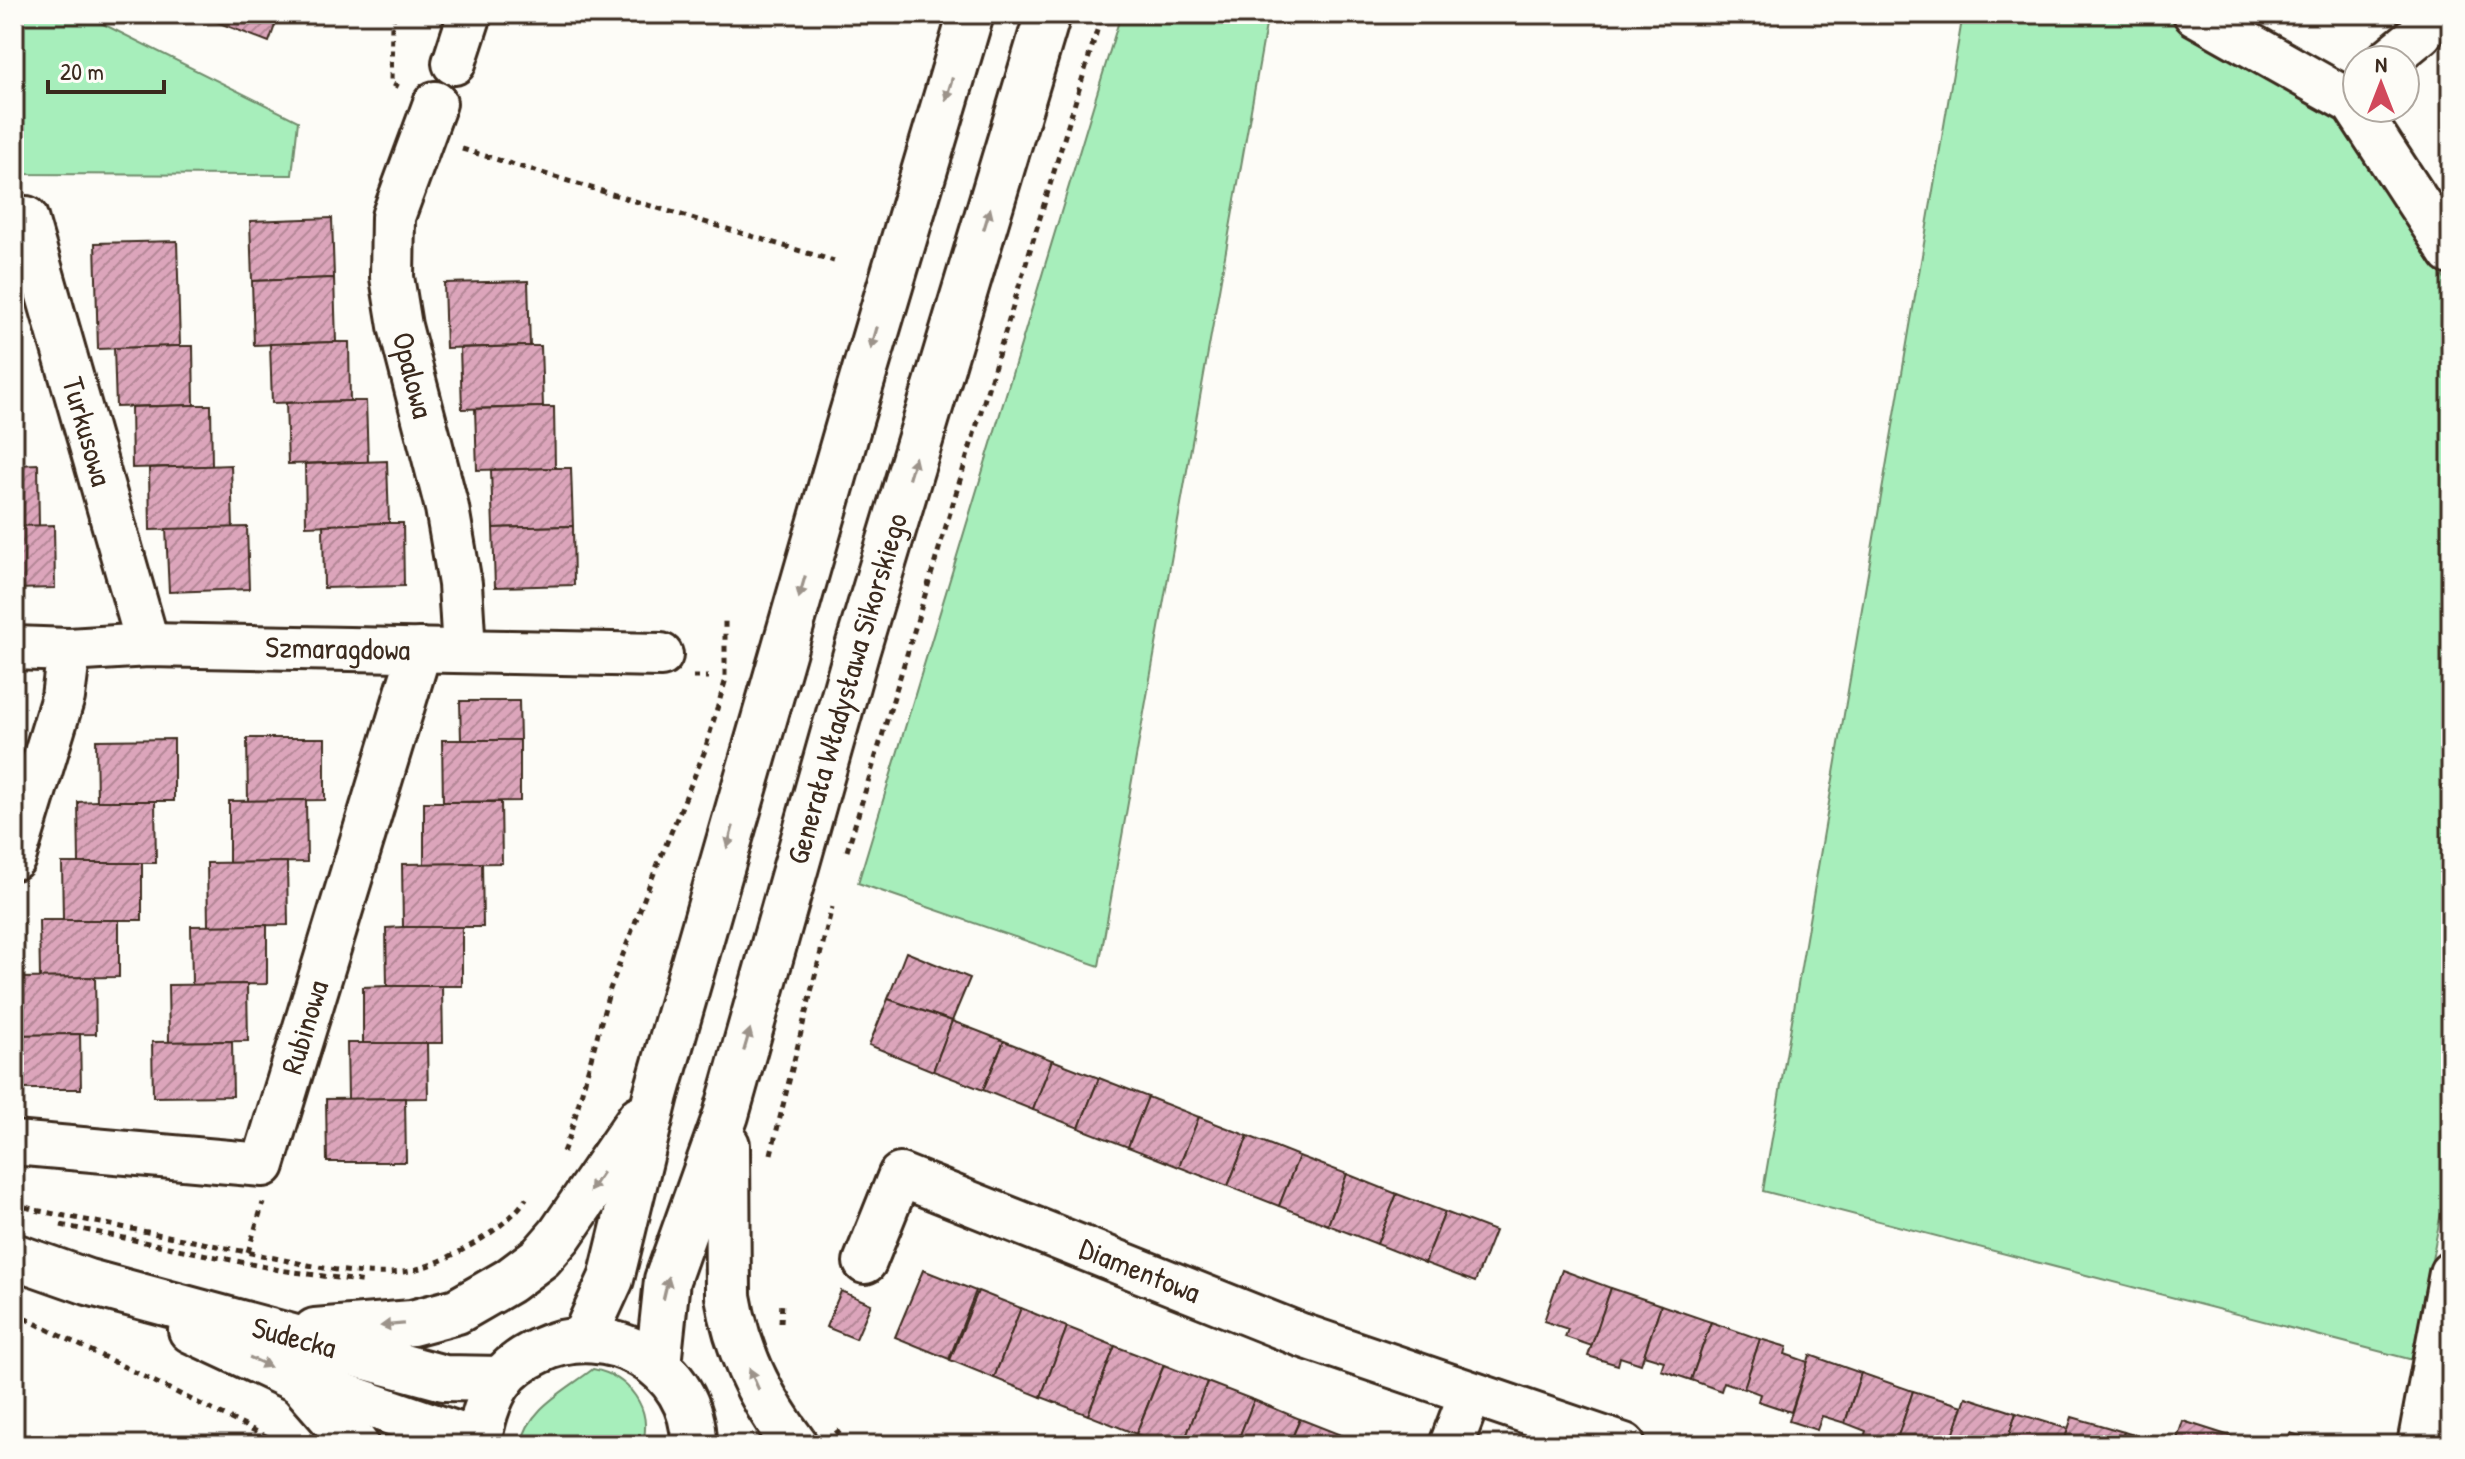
<svg xmlns="http://www.w3.org/2000/svg" width="2465" height="1459" viewBox="0 0 2465 1459" font-family="'Patrick Hand',sans-serif">
<style>
.green{fill:#a7eebb;stroke:#718c6c;stroke-width:2}
.building{fill:url(#building-hatch);stroke:#3b2a1e;stroke-width:2}
.lines{fill:none;stroke-linecap:round;stroke-linejoin:round}
.street-casing{stroke:#3b2a1e;stroke-width:48}
.secondary-casing{stroke:#3b2a1e;stroke-width:50}
.path{stroke:#3b2a1e;stroke-width:5;stroke-dasharray:6 6;stroke-linecap:butt}
.street{stroke:#fdfcf7;stroke-width:42}
.secondary{stroke:#fdfcf7;stroke-width:44}
.oneway{fill:#9c938a}
.labels{text-anchor:middle;stroke-width:6;stroke-linejoin:round;paint-order:stroke}
.street-label{font-size:30px;fill:#3b2a1e;stroke:#fdfcf7}
</style>
<defs>
<pattern id="building-hatch" width="6" height="6" patternUnits="userSpaceOnUse" patternTransform="scale(2)"><rect width="6" height="6" fill="#dca5bb"/><path d="M-1 1l2-2M0 6l6-6M5 7l2-2" fill="none" stroke="#b48797"/></pattern>
</defs>
<rect width="100%" height="100%" fill="#fdfcf7"/>
<filter id="ink" filterUnits="userSpaceOnUse"><feTurbulence type="fractalNoise" baseFrequency=".0125" numOctaves="2"/><feDisplacementMap in="SourceGraphic" scale="16" xChannelSelector="R" yChannelSelector="G"/><feConvolveMatrix kernelMatrix="1 2 1 2 8 2 1 2 1" color-interpolation-filters="sRGB"/></filter>
<g filter="url(#ink)">
<g class="green">
<path d="M14 14H83L298 121 292 175 14 174Z"/>
<path d="M1121 14H1268L1099 966 858 883Z"/>
<path d="M1963 14H2159L2333 108 2391 191 2451 290V1160L2413 1360 1763 1191Z"/>
<path d="M593 1369C628 1376 654 1408 642 1445H521C528 1408 565 1391 593 1369Z"/>
</g>
<g class="building">
<path d="M196 14H279L269 42Z"/>
<path d="M332 218 334 278 252 281 250 221Z"/>
<path d="M177 241 180 346 98 349 95 243Z"/>
<path d="M334 278 336 342 254 345 252 281Z"/>
<path d="M528 281 530 346 446 348 444 283Z"/>
<path d="M336 342H349L350 401 272 403 270 344Z"/>
<path d="M180 346H193L194 405 116 407 114 348Z"/>
<path d="M530 346H541L543 407 462 409 460 348Z"/>
<path d="M350 401H366L368 462 288 464 286 403Z"/>
<path d="M14 403H17L19 465H14Z"/>
<path d="M194 405H211L212 466 132 468 131 407Z"/>
<path d="M543 407H554L555 468 477 470 475 409Z"/>
<path d="M387 461 389 523 306 526 305 464Z"/>
<path d="M38 464 39 526H14V465Z"/>
<path d="M231 465 233 528 150 530 149 468Z"/>
<path d="M555 468H571L573 526 493 528 491 470Z"/>
<path d="M389 523H403L404 586 324 588 323 525Z"/>
<path d="M54 525 55 588 14 589V526Z"/>
<path d="M573 526 574 585 495 587 493 528Z"/>
<path d="M247 527 249 589 169 592 166 529Z"/>
<path d="M460 701H519L520 740H461Z"/>
<path d="M247 738H325V800L248 801Z"/>
<path d="M174 739V801H97L96 740Z"/>
<path d="M442 740H520V801L443 802Z"/>
<path d="M306 800 307 862 229 863V801Z"/>
<path d="M97 801H155L156 863H79L78 802Z"/>
<path d="M424 802H501L502 863 424 864Z"/>
<path d="M287 862 288 925 208 926 207 863Z"/>
<path d="M62 863H142V920H63Z"/>
<path d="M482 863 483 927H403L402 864Z"/>
<path d="M39 920H119V977L40 978Z"/>
<path d="M267 925V984L192 985 191 926Z"/>
<path d="M403 927H462V986H387L386 928Z"/>
<path d="M906 952 970 978 952 1021 888 999Z"/>
<path d="M95 977 96 1034 16 1035V978Z"/>
<path d="M247 984 248 1041 169 1042 168 985Z"/>
<path d="M387 986H442L443 1043H363V987Z"/>
<path d="M888 999 952 1021 933 1071 869 1045Z"/>
<path d="M952 1021 1004 1041 983 1090 933 1071Z"/>
<path d="M80 1034 81 1089H14V1035Z"/>
<path d="M232 1041 233 1096 153 1097 152 1042Z"/>
<path d="M1004 1041 1052 1060 1033 1110 983 1090Z"/>
<path d="M347 1043H427L428 1098 348 1099Z"/>
<path d="M1052 1060 1099 1078 1079 1128 1033 1110Z"/>
<path d="M1099 1078 1148 1097 1128 1147 1079 1128Z"/>
<path d="M1148 1097 1199 1117 1179 1167 1128 1147Z"/>
<path d="M405 1098 406 1162H327L326 1099Z"/>
<path d="M1199 1117 1248 1136 1228 1186 1179 1167Z"/>
<path d="M1248 1136 1299 1156 1279 1206 1228 1186Z"/>
<path d="M1299 1156 1347 1174 1328 1225 1279 1206Z"/>
<path d="M1347 1174 1397 1194 1377 1244 1328 1225Z"/>
<path d="M1397 1194 1445 1212 1425 1263 1377 1244Z"/>
<path d="M1445 1212 1495 1231 1475 1282 1425 1263Z"/>
<path d="M923 1270 976 1291 949 1359 895 1337Z"/>
<path d="M1562 1270 1611 1288 1592 1346 1565 1337 1568 1329 1544 1321Z"/>
<path d="M1611 1288 1661 1305 1641 1364 1620 1357 1618 1365 1588 1356Z"/>
<path d="M841 1291 871 1304 856 1339 826 1327Z"/>
<path d="M978 1291 1021 1308 994 1378 950 1360Z"/>
<path d="M1661 1305 1711 1322 1691 1380 1661 1370 1664 1361 1644 1355Z"/>
<path d="M1021 1308 1067 1327 1041 1397 994 1378Z"/>
<path d="M1711 1322 1760 1339 1744 1389 1724 1382 1721 1391 1691 1380Z"/>
<path d="M1067 1327 1115 1346 1088 1415 1041 1397Z"/>
<path d="M1760 1339 1787 1347 1785 1354 1808 1362 1791 1412 1758 1401 1760 1394 1744 1388Z"/>
<path d="M1115 1346 1164 1365 1136 1434 1088 1415Z"/>
<path d="M1810 1355 1861 1373 1845 1423 1822 1416 1817 1430 1789 1421Z"/>
<path d="M1164 1365 1207 1382 1183 1445H1163L1136 1434Z"/>
<path d="M1861 1373 1913 1391 1895 1445 1862 1443 1866 1431 1845 1423Z"/>
<path d="M1207 1382 1254 1400 1236 1445H1183Z"/>
<path d="M1913 1391 1963 1406 1950 1445H1895Z"/>
<path d="M1966 1397 2016 1413 2006 1445H1950Z"/>
<path d="M1254 1400 1300 1419 1289 1445H1236Z"/>
<path d="M2016 1413 2068 1429 2063 1445H2006Z"/>
<path d="M2072 1417 2124 1432 2120 1445H2063Z"/>
<path d="M1300 1419 1346 1437 1343 1445H1289Z"/>
<path d="M2183 1421 2233 1437 2230 1445H2175Z"/>
<path d="M2124 1432 2165 1445H2120Z"/>
<path d="M2290 1433 2329 1445H2286Z"/>
</g>
<g class="lines">
<g class="street-casing">
<g id="street">
<path d="M2195 14 2353 103 2451 253"/>
<path d="M2388 60 2421 33 2426 14"/>
<path d="M454 63 470 14"/>
<path id="s1" d="M435 103 393 217 392 277 400 326 447 508 460 584 464 651"/>
<path id="s2" d="M14 218H26L148 645"/>
<path id="s3" d="M14 648 69 650 148 645 661 655"/>
<path d="M14 858 63 697 69 650"/>
<path id="s4" d="M14 1143 263 1165 420 650"/>
<path id="s5" d="M865 1262 900 1175 1301 1335 1624 1445"/>
<path d="M1451 1445 1470 1395"/>
<path d="M2419 1445 2451 1273"/>
</g>
</g>
<g class="secondary-casing">
<g id="secondary">
<path d="M727 1145 728 1296C737 1351 761 1400 795 1445"/>
<path id="s6" d="M14 1256 88 1282 444 1378 502 1379"/>
<path d="M191 1330 298 1380 461 1436 478 1445"/>
<path d="M315 1331 412 1323 457 1311 509 1281 541 1257 560 1235 640 1118"/>
<path d="M584 1338 611 1279 656 1095 849 424 971 14"/>
<path id="s7" d="M658 1365 667 1280 726 1115 857 650 1048 14"/>
<path d="M300 1381 356 1445"/>
<path d="M478 1445C482 1421 487 1401 500 1381 509 1368 524 1358 539 1351 607 1318 695 1365 694 1445"/>
</g>
</g>
<g class="path">
<path d="M395 14 392 23 391 83 399 87"/>
<path d="M14 59 18 14"/>
<path d="M462 149 834 261"/>
<path d="M693 677H708"/>
<path d="M847 851 1102 14"/>
<path d="M563 1152 570 1135 610 989 650 883 704 753 725 682V621"/>
<path d="M771 1154 832 907"/>
<path d="M14 1203 35 1210C105 1224 175 1237 246 1252 297 1262 351 1278 403 1272 438 1268 509 1229 526 1198"/>
<path d="M61 1225 280 1270 366 1282"/>
<path d="M248 1252 263 1203"/>
<path d="M14 1313 284 1445"/>
<path d="M781 1323 782 1300"/>
<path d="M836 1430 847 1445"/>
</g>
<use href="#street" class="street"/>
<use href="#secondary" class="secondary"/>
</g>
<defs><path id="oneway-solid" d="M-6-.8H1V-3.2L6.5 0L1 3.2V.8H-6Z" transform="scale(2)"/></defs>
<g class="oneway">
<use href="#oneway-solid" transform="translate(949 89) rotate(107)"/>
<use href="#oneway-solid" transform="translate(987 219) rotate(-73)"/>
<use href="#oneway-solid" transform="translate(874 338) rotate(106)"/>
<use href="#oneway-solid" transform="translate(912 468) rotate(-73)"/>
<use href="#oneway-solid" transform="translate(802 587) rotate(106)"/>
<use href="#oneway-solid" transform="translate(730 837) rotate(106)"/>
<use href="#oneway-solid" transform="translate(747 1040) rotate(-74)"/>
<use href="#oneway-solid" transform="translate(596 1182) rotate(124)"/>
<use href="#oneway-solid" transform="translate(666 1288) rotate(-77)"/>
<use href="#oneway-solid" transform="translate(392 1325) rotate(175)"/>
<use href="#oneway-solid" transform="translate(260 1362) rotate(25)"/>
<use href="#oneway-solid" transform="translate(754 1379) rotate(-114)"/>
</g>
</g>
<g class="labels">
<g class="street-label">
<text dy="10" stroke="none"><textPath href="#s1" startOffset="282">Opalowa</textPath></text>
<text dy="10" stroke="none"><textPath href="#s2" startOffset="234">Turkusowa</textPath></text>
<text dy="10" stroke="none"><textPath href="#s3" startOffset="324">Szmaragdowa</textPath></text>
<text dy="10" stroke="none"><textPath href="#s7" startOffset="704">Generała Władysława Sikorskiego</textPath></text>
<text dy="10" stroke="none"><textPath href="#s4" startOffset="394">Rubinowa</textPath></text>
<text dy="10" stroke="none"><textPath href="#s5" startOffset="352">Diamentowa</textPath></text>
<text dy="10" stroke="none"><textPath href="#s6" startOffset="292">Sudecka</textPath></text>
</g>
</g>
<rect width="2465" height="1459" fill="none" stroke="#fdfcf7" stroke-width="48"/>
<rect x="24" y="24" width="2417" height="1411" fill="none" stroke="#3b2a1e" stroke-width="3" filter="url(#ink)"/>
<g transform="translate(2381 84)"><circle r="38" fill="#fdfcf7" stroke="#afa8a0" stroke-width="2"/>
<path d="M0-6L14 30L0 20L-14 30Z" fill="#d1495b"/>
<text y="-12" font-size="22" font-weight="bold" text-anchor="middle" fill="#3b2a1e">N</text>
</g>
<path d="M48 80v12h116v-12" fill="none" stroke="#3b2a1e" stroke-width="4"/>
<text x="60" y="80" font-size="24" fill="#3b2a1e" stroke="#fdfcf7" stroke-width="6" paint-order="stroke">20 m</text>
</svg>
